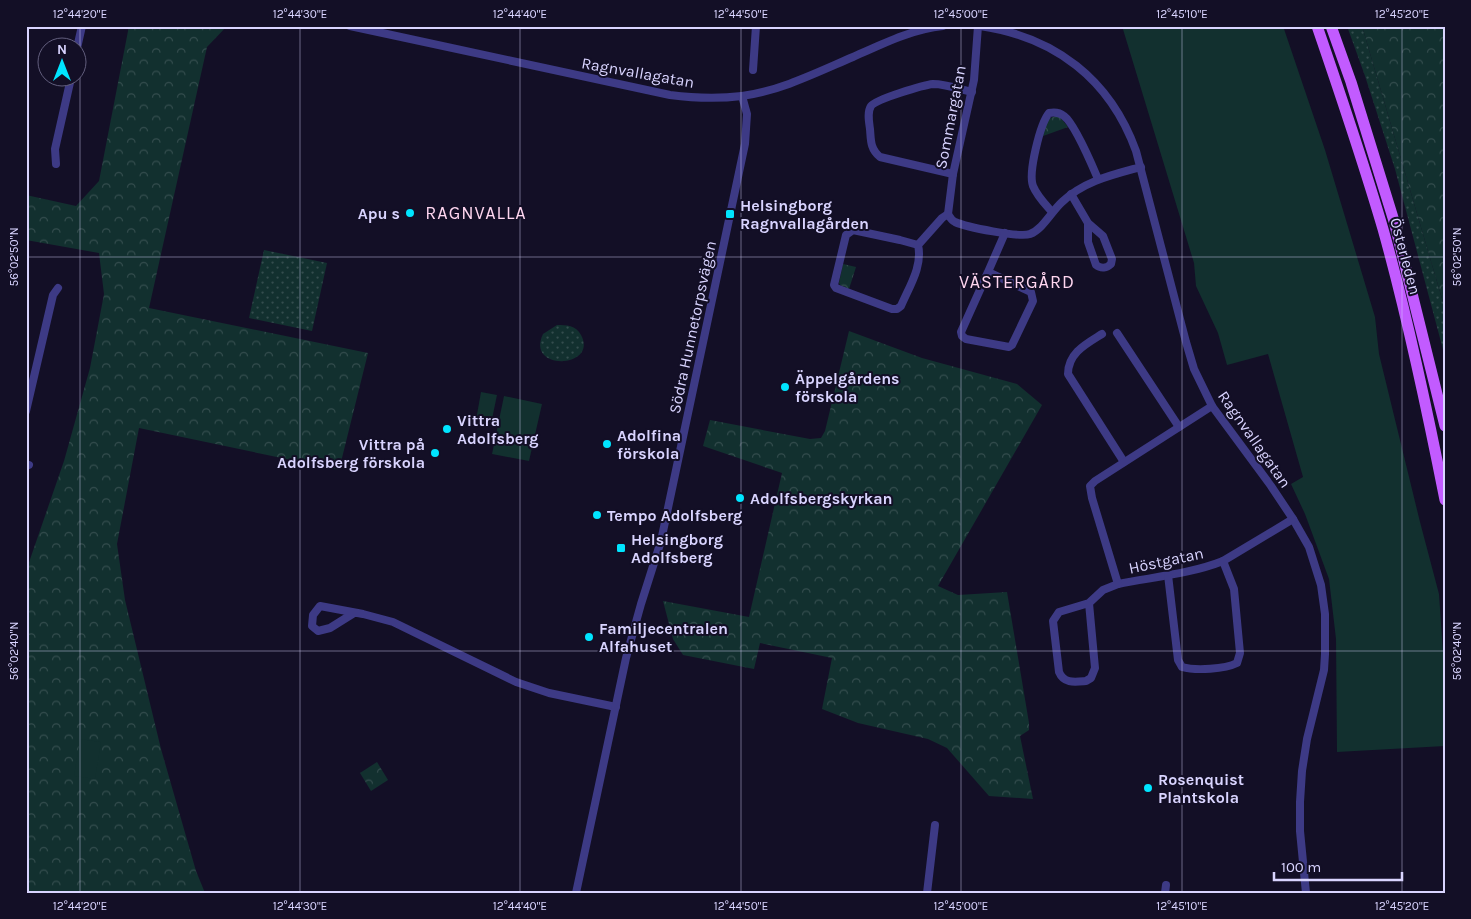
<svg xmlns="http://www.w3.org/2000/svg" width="1471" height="919" viewBox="0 0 1471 919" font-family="Karla,sans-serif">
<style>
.grass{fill:url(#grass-dots)}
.forest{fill:url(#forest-crowns)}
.pitch{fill:#12302f}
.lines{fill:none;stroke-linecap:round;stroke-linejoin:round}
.street{stroke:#3d3a85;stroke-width:8}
.primary{stroke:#c25bff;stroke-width:11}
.ticks{fill:none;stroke:#d9d4ff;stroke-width:1;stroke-opacity:0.45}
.poi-dot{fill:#00e5ff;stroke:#130f26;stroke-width:2}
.labels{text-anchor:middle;stroke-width:4;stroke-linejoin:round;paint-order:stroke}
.street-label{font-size:16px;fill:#d9d4ff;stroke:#130f26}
.poi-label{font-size:16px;font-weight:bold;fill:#d9d4ff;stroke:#130f26;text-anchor:start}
.neighbourhood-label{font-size:18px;letter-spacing:1px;fill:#ffd6f0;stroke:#130f26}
.neatline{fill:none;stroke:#d9d4ff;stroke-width:2}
.ticks-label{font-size:12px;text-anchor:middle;fill:#d9d4ff}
</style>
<defs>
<pattern id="grass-dots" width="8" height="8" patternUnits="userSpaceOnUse" patternTransform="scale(1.25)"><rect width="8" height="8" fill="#12302f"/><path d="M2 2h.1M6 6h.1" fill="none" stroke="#344d4e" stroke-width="1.8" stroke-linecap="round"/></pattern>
<pattern id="forest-crowns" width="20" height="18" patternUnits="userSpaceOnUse" patternTransform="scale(1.25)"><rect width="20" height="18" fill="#12302f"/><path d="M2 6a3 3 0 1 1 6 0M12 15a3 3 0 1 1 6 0" fill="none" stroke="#344d4e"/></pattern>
</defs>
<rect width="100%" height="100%" fill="#130f26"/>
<g class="grass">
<path d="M1347 26H1362L1445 309V357L1395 169 1365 76Z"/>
<path d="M264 250 327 263 312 331 249 318Z"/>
<path d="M557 325C566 325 576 325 581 335 599 368 525 372 543 334Z"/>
</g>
<g class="forest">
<path d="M129 26H227L207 47 149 308 368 353 339 470 139 428 117 544 125 600 161 749 196 871 205 893H26V571L64 461 90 368 104 294 99 253 26 240V195L76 206 99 181Z"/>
<path d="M1362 26H1445V309Z"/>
<path d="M1056 116 1060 117 1068 127 1043 136C1045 127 1045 118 1056 116Z"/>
<path d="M843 264 856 267 849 289 840 285 839 283Z"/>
<path d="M849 331 922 358 1017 384 1042 405 938 586 958 595 1007 592 1029 723V730L1020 736 1033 799 989 796 947 748 928 739 858 723 822 709 832 658 760 643 754 669 683 655 673 639 663 601 749 617 782 473 703 446 710 420 810 439 821 438 825 431Z"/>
<path d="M377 762 388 780 371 791 360 773Z"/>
</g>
<g class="pitch">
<path d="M1122 26H1283L1325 150 1375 317 1379 354 1420 522 1439 594 1445 682V746L1337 752 1336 639 1329 579 1305 514 1291 484 1303 477 1268 354 1227 365 1218 333 1196 286 1194 263Z"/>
<path d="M481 392 497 395 491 424 476 420Z"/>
<path d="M504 396 542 404 529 461 492 454Z"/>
<path d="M80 739 101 742 95 779 74 776Z"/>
</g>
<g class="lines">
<g class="street">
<path d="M350 26 670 95C693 98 718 99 742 96 780 91 818 72 853 57 882 44 912 29 943 26"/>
<path d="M978 26 974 80 953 174 948 214C950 217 951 220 955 222 966 227 1020 238 1030 234 1043 229 1051 212 1062 202 1084 181 1112 175 1141 167"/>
<path d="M980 26C1055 37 1110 79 1136 151L1186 342 1194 369 1212 406 1271 486 1293 519 1309 547 1321 585 1325 614V654L1324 670 1307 739 1302 771 1300 802V831L1306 893"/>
<path d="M77 48 82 26"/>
<path d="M753 70 756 26"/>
<path d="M56 164 55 149 71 78"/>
<path d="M953 174 880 157C870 149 871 140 870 129 869 122 867 112 871 106 876 99 924 85 933 84 945 84 960 89 972 92"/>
<path d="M1071 194 1088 223V242L1096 265C1101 269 1107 268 1111 264L1112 259 1103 236 1088 223"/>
<path d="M1052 212C1045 204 1037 196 1033 186 1028 173 1040 124 1049 113 1054 112 1059 112 1064 116 1075 124 1092 165 1098 179"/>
<path d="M918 245C923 266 909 287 901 306L897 309H892L836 288 834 285 846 235 853 230 900 240 918 245 942 218 948 214"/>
<path d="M988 272 961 332 962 336 966 339 1009 347 1012 345 1033 301 1031 292 988 272 1005 233"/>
<path d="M1117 333 1179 427"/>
<path d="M1102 334C1086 344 1068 353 1068 374L1124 462"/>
<path d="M1212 406 1095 481 1090 486 1092 498 1118 584C1153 577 1190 574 1223 561L1293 519"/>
<path d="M26 411 53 295 58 288"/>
<path d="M26 464 29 465"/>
<path d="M1168 575 1178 660 1182 667C1196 671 1225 669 1237 663L1240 653 1234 589 1223 561"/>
<path d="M1089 603 1095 668 1091 678 1086 681C1075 682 1064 684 1059 672L1053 621 1059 612 1089 603 1103 590 1118 584"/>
<path d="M354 613 330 628 318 631 312 626 313 615 320 606 363 614 393 622 516 682 549 693 616 707"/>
<path d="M576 893 626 658 641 604 661 541 745 144 747 114 742 96"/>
<path d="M927 893 935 825"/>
<path d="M1165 893 1166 885"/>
</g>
<g class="primary">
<path d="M1317 26C1340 93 1363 161 1383 229 1408 318 1427 409 1445 500"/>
<path d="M1331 26 1351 82 1394 221 1445 426"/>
</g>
</g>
<path class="ticks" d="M80 26V893M300 26V893M520 26V893M741 26V893M961 26V893M1182 26V893M1402 26V893M26 257H1445M26 651H1445"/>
<g class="poi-dot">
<circle cx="410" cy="213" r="5"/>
<rect x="725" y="209" width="10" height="10" rx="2.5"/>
<circle cx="785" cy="387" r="5"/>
<circle cx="447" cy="429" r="5"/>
<circle cx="607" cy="444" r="5"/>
<circle cx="435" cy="453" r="5"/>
<circle cx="740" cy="498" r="5"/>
<circle cx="597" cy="515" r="5"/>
<rect x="616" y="543" width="10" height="10" rx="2.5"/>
<circle cx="589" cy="637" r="5"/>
<circle cx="1148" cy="788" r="5"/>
</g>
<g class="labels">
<g class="street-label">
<text transform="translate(638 72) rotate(10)" y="6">Ragnvallagatan</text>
<text transform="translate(950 117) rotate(-79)" y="6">Sommargatan</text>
<text transform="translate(1406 256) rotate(75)" y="6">Österleden</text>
<text transform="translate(692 327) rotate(-78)" y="6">Södra Hunnetorpsvägen</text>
<text transform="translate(1255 439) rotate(55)" y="6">Ragnvallagatan</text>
<text transform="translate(1166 560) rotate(-12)" y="6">Höstgatan</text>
</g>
<g class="poi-label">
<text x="740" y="211">Helsingborg<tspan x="740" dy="18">Ragnvallagården</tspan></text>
<text x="400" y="219" text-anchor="end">Apu s</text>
<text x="795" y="384">Äppelgårdens<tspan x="795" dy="18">förskola</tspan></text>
<text x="457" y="426">Vittra<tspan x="457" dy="18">Adolfsberg</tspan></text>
<text x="617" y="441">Adolfina<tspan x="617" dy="18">förskola</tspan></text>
<text x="425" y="450" text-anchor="end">Vittra på<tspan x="425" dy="18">Adolfsberg förskola</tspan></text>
<text x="750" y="504">Adolfsbergskyrkan</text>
<text x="607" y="521">Tempo Adolfsberg</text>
<text x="631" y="545">Helsingborg<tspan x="631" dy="18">Adolfsberg</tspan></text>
<text x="599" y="634">Familjecentralen<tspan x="599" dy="18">Alfahuset</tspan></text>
<text x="1158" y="785">Rosenquist<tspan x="1158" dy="18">Plantskola</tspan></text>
</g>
<g class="neighbourhood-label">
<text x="476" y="219">RAGNVALLA</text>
<text x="1017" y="288">VÄSTERGÅRD</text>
</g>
</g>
<rect width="1471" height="919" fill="none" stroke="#130f26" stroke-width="55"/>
<g transform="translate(62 62)"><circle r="24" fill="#130f26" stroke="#625e7d"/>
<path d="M0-4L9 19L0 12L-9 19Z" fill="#00e5ff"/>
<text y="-8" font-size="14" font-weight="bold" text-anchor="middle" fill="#d9d4ff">N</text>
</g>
<path d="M1274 872v8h128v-8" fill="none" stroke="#d9d4ff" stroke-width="2.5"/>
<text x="1281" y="872" font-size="15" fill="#d9d4ff" stroke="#130f26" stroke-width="4" paint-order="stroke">100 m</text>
<rect x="28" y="28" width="1416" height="864" class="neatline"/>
<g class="ticks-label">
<text x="80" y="18">12°44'20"E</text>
<text x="300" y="18">12°44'30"E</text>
<text x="520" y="18">12°44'40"E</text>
<text x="741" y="18">12°44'50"E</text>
<text x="961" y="18">12°45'00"E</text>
<text x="1182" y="18">12°45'10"E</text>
<text x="1402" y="18">12°45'20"E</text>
<text transform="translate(14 257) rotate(-90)" y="4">56°02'50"N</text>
<text transform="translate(1457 257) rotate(-90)" y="4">56°02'50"N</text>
<text transform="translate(14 651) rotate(-90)" y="4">56°02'40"N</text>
<text transform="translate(1457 651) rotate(-90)" y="4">56°02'40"N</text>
<text x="80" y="910">12°44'20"E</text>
<text x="300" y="910">12°44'30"E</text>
<text x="520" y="910">12°44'40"E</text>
<text x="741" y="910">12°44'50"E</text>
<text x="961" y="910">12°45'00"E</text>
<text x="1182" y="910">12°45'10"E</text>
<text x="1402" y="910">12°45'20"E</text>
</g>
</svg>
